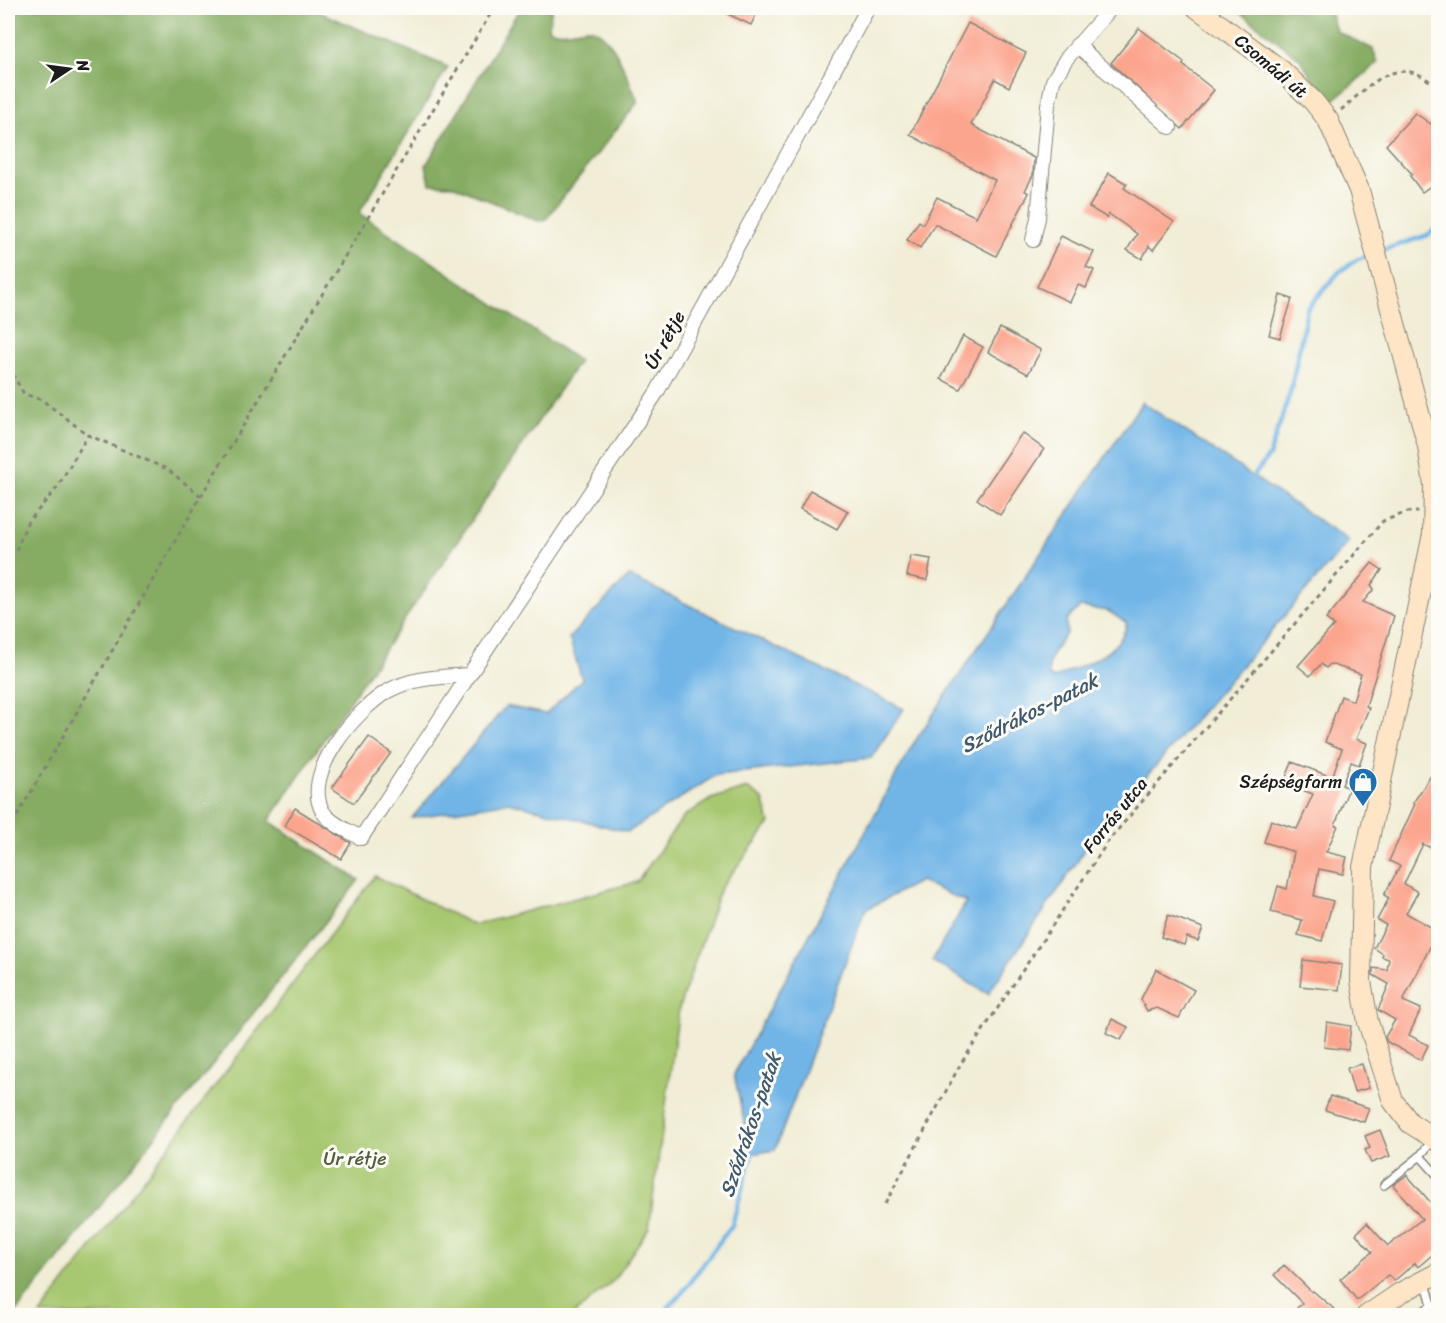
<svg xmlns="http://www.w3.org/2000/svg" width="1446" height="1323" viewBox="0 0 1446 1323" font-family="Sriracha,sans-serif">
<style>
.green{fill:#a7c76f;stroke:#627246;stroke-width:1.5}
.forest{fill:#85ac62;stroke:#50643f;stroke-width:1.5}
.water{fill:#71b5e7;stroke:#466882;stroke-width:1.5;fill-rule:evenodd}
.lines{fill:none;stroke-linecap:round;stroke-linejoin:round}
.stream{stroke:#71b5e7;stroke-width:4.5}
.building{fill:#fca58e}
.service-casing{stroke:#868479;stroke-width:10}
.minor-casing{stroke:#868479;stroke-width:16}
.secondary-casing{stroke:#868479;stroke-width:22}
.path{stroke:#868479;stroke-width:3;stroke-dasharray:4.5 4.5;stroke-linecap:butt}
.service{stroke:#fff;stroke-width:7}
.minor{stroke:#fff;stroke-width:14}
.secondary{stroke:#fde5c5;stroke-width:20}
.labels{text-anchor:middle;stroke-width:6;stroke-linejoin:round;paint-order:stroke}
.street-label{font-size:18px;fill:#1c1c1c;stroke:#fdfcf7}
.poi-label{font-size:18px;fill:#1c1c1c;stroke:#fdfcf7;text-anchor:end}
.park-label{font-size:18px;fill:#54603d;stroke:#fdfcf7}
.water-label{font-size:20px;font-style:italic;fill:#3e596d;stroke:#fdfcf7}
</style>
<rect width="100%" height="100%" fill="#fdfcf7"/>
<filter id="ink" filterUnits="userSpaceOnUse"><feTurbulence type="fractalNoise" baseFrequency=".0167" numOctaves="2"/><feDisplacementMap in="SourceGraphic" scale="12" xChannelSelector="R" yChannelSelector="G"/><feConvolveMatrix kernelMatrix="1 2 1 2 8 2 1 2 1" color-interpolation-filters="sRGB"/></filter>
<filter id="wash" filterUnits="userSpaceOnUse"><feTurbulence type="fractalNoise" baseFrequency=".008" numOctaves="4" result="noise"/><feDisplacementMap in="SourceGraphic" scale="24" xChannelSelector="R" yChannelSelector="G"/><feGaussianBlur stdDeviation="1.35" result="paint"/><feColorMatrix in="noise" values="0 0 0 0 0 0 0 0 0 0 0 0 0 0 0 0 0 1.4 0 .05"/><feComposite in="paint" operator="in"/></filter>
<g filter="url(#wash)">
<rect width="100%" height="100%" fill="#f1edd6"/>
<path class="green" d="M747 788 763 799 770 823 720 889 679 1008 649 1228 613 1281 573 1315H40L375 876 474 925 637 882 684 816 711 799Z"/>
<g class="forest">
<path d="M8 8H310L448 67 359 213 579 361 269 821 359 880 13 1316 8 1315Z"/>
<path d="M520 8H552L548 28C561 35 571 30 585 28 612 26 629 82 638 102L546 219 538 221 452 185 430 184 426 165Z"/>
<path d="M1235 8H1329L1336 31 1373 49 1378 63 1329 104 1300 59Z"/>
</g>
<g class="water">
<path d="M1142 402 1349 541 1091 841 988 994 932 961 966 902 920 881 865 910 775 1150 751 1154 734 1074 912 746ZM1080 607 1108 611 1127 623C1121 656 1078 665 1054 679L1049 676C1046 660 1057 645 1067 633L1066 621Z"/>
<path d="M629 576 904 709 871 758 716 775 628 832 508 802 412 818 506 706 546 714 582 679 569 638Z"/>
</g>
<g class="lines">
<g class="stream">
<path d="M1380 251 1428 235 1438 227"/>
<path d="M1250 481 1269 456 1291 390 1307 309 1339 272 1356 260 1372 254"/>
<path d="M659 1316 679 1297 732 1225 753 1149"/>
</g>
</g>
<g id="blocks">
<g class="building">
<path d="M715 8H759L751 25Z"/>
<path d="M968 23 1026 53 1009 87 995 79 971 125 1034 158 1033 175 1025 191 1029 193 996 256 935 224 920 248 907 240 919 221 923 224 937 197 976 217 995 180 910 135Z"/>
<path d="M1139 28 1184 62 1183 65 1214 90 1182 129 1111 63Z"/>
<path d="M1415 113 1438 129V181L1422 192 1410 176 1412 174 1386 145Z"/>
<path d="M1109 173 1127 184 1124 188 1174 222 1153 250 1149 246 1142 259 1127 250 1137 234 1109 214 1107 218 1089 207Z"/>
<path d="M1061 236 1094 252 1086 267 1094 270 1086 288 1078 285 1070 302 1037 287Z"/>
<path d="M1280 295 1292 299 1280 338 1269 335Z"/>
<path d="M1000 328 1041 350 1028 374 988 352Z"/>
<path d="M963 336 983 347 960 389 941 379Z"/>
<path d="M1022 433 1044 449 1000 515 977 499Z"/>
<path d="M810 490 848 511 837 529 800 509Z"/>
<path d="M911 556 931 559 927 580 907 576Z"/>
<path d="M1372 563 1382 570 1371 585 1374 589 1363 602 1394 616 1366 706 1369 708 1356 739 1367 743 1359 765 1351 762 1342 785 1349 788 1335 825 1338 826 1326 852 1347 857 1343 874 1319 869 1314 896 1333 901 1322 941 1298 935 1302 920 1271 912 1278 886 1287 889 1294 852 1264 842 1271 820 1297 829 1313 794 1284 783 1292 762 1332 777 1342 749 1325 742 1341 696 1353 701 1361 674 1330 664 1326 668 1321 664 1310 676 1298 666 1334 625 1326 619Z"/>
<path d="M369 737 391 753 354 803 332 788Z"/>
<path d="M1438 765V834L1431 848 1423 844 1404 884 1418 892 1406 913 1438 931 1403 1001 1421 1009 1409 1035 1428 1045 1421 1060 1387 1042 1385 1037 1395 1020 1378 1010 1389 984 1373 975V968L1387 970 1389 959 1382 957 1383 954 1374 948 1386 925 1377 920 1389 898 1384 895 1400 866 1389 861 1415 804 1413 803Z"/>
<path d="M295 808 351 843 341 859 285 826Z"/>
<path d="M1168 915 1203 928 1198 941 1187 937 1184 945 1161 937Z"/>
<path d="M1303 960 1342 965 1339 990 1300 986Z"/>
<path d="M1156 969 1194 990 1179 1018 1157 1008 1147 1011 1141 999Z"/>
<path d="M1112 1019 1128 1027 1121 1040 1106 1033Z"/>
<path d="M1327 1022 1351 1026 1348 1050 1324 1047Z"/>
<path d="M1362 1064 1369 1088 1354 1092 1347 1068Z"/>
<path d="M1330 1096 1369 1108 1364 1122 1325 1110Z"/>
<path d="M1380 1130 1390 1156 1371 1163 1365 1150 1370 1148 1365 1136Z"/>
<path d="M1407 1175 1438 1211V1250L1418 1267 1415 1263 1394 1281 1388 1275 1357 1300 1340 1279 1372 1252 1356 1234 1367 1223 1388 1246 1422 1219 1393 1185Z"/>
<path d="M1284 1265 1312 1292 1313 1291 1334 1309 1328 1316H1303L1296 1309 1302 1303 1274 1275Z"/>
</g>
</g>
</g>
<g filter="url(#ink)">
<use href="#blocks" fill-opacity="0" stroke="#868479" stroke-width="1.5"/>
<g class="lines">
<g class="service-casing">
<g id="service">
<path d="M1420 1156 1438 1176"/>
<path d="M1384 1185 1419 1157 1433 1140"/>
<path d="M1424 1282C1431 1293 1430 1304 1436 1316"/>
<path d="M1416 1316 1431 1306"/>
</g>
</g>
<g class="minor-casing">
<g id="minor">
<path d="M1077 45 1170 127"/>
<path d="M1033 240 1038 218 1048 105 1053 81 1066 59 1111 8"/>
<path d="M469 675C442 677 413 677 388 691 357 709 300 774 323 812 331 824 349 831 361 838L657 392 868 8"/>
</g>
</g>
<g class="secondary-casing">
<g id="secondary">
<path d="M1197 8 1281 70 1313 101 1328 120 1359 190 1428 446 1434 485 1433 534 1363 867 1361 981 1368 1022 1393 1101 1410 1123 1438 1141"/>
<path d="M1366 1316 1400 1293 1438 1273"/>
</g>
</g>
<g class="path">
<path d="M1341 110C1363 92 1387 62 1418 74 1425 77 1431 83 1438 86"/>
<path d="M8 366 24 394 42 400 88 435 167 469 201 496"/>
<path d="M8 555 17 548 27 523 57 488 88 435"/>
<path d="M8 832 201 496 494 8"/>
<path d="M885 1204 960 1065 1109 840 1383 521 1408 512H1418"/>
</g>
<use href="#service" class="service"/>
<use href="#minor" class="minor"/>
<use href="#secondary" class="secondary"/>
</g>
</g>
<defs>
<g id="shop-pin" transform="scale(1.5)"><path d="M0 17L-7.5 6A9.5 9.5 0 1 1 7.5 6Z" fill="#1f6fb2" stroke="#fdfcf7"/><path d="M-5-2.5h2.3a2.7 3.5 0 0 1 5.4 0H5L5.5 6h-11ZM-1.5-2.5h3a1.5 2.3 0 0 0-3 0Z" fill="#fff"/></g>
</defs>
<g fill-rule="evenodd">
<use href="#shop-pin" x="1363" y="782"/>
</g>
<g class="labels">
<g class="street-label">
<text transform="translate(1271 66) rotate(40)" y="6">Csomádi út</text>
<text transform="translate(665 340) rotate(-61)" y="6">Úr rétje</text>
<text transform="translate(1115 815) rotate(-51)" y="6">Forrás utca</text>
</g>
<g class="poi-label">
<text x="1342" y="788">Szépségfarm</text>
</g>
<g class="park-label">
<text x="355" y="1165">Úr rétje</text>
</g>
<g class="water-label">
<text transform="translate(1029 713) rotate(-27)" y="7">Sződrákos-patak</text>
<text transform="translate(750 1125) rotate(-71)" y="7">Sződrákos-patak</text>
</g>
</g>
<rect width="1446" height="1323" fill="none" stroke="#fdfcf7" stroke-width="30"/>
<g transform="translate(69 69) rotate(77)" stroke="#fdfcf7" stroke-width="4.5" paint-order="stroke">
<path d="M0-4.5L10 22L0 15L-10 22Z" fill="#1c1c1c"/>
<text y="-9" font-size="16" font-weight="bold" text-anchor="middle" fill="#1c1c1c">N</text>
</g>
</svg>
